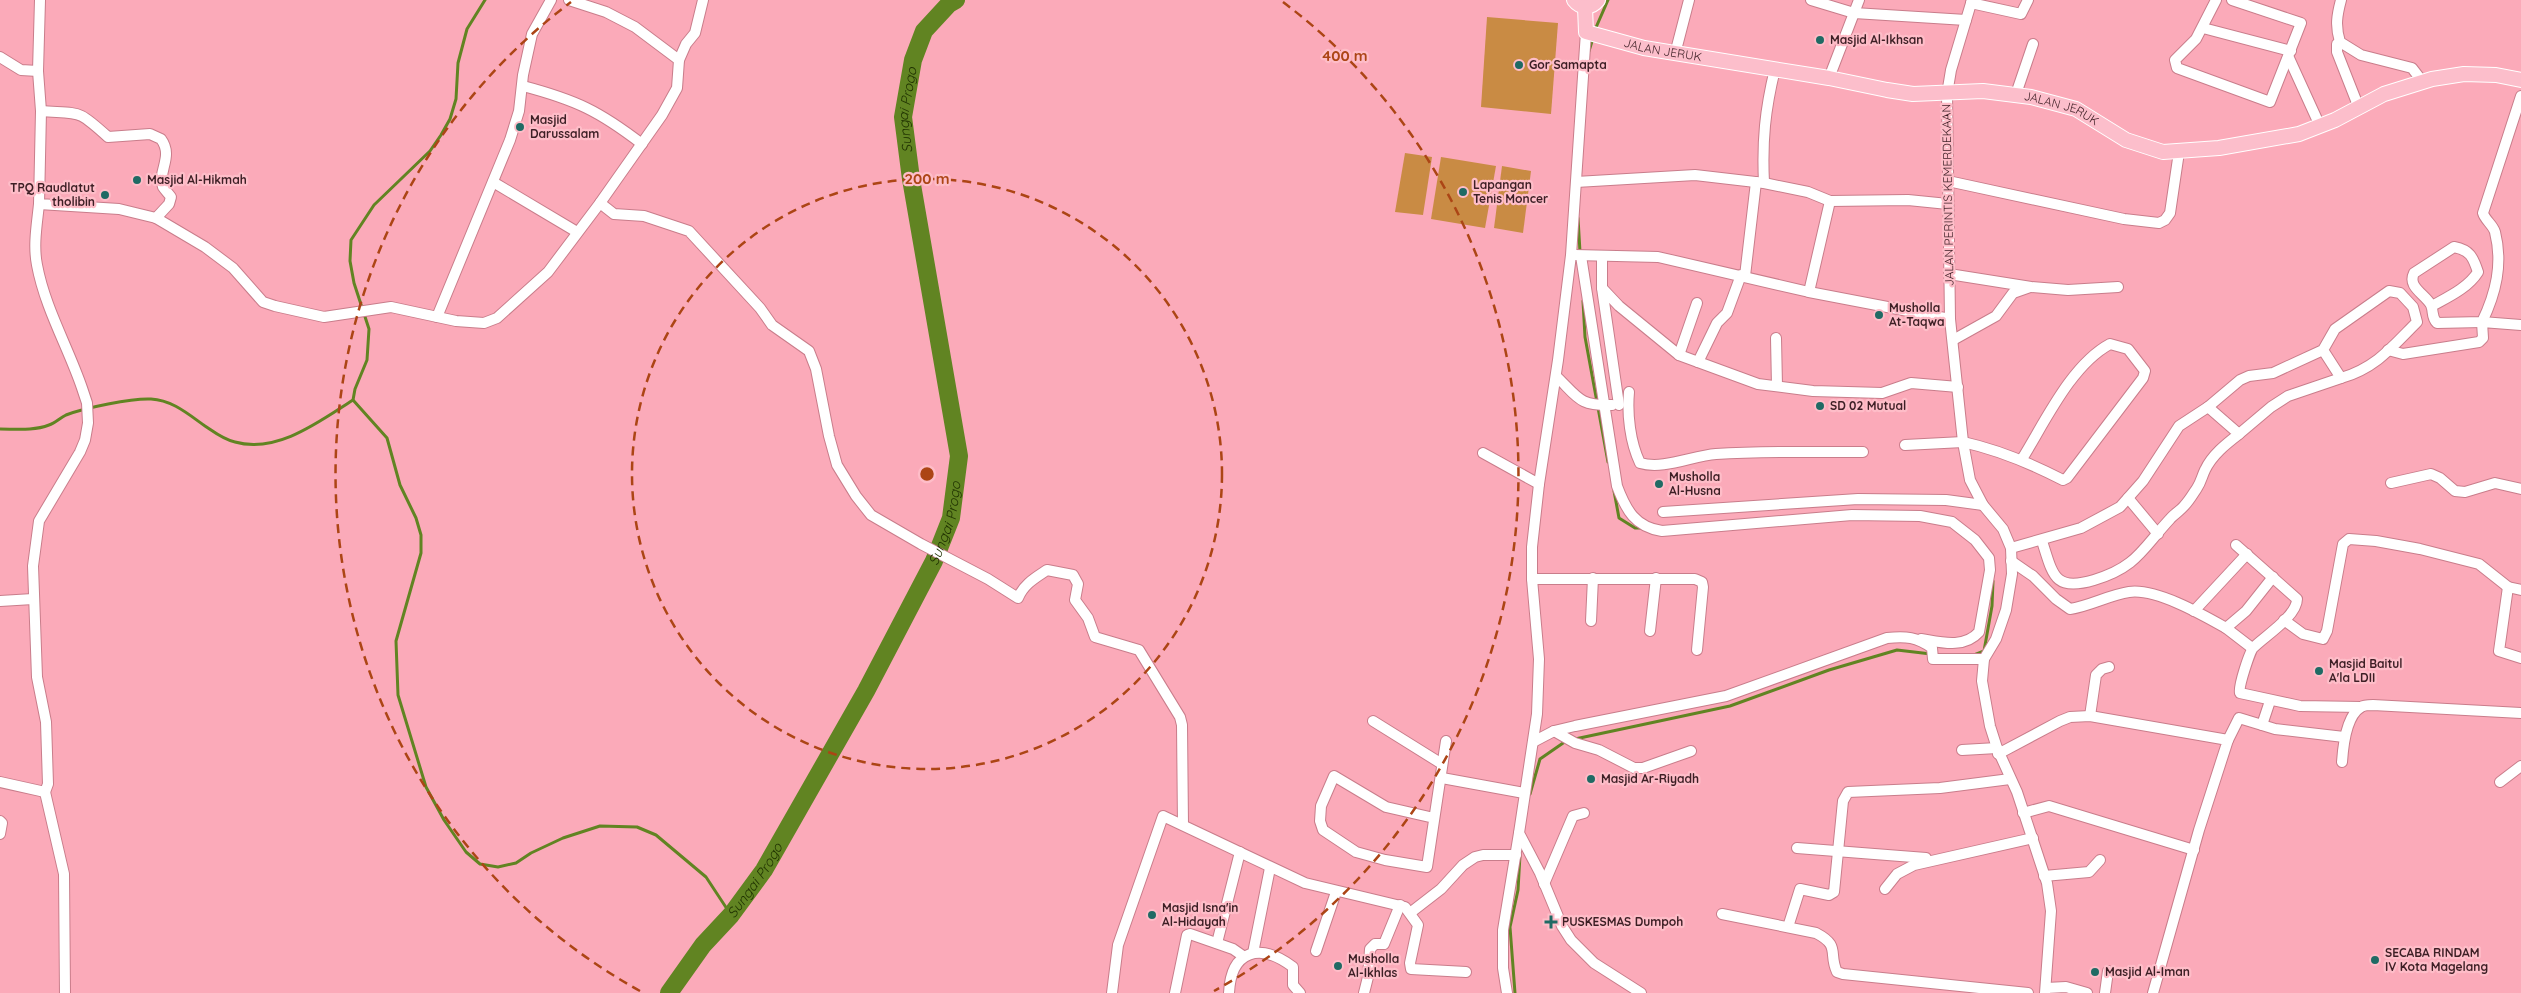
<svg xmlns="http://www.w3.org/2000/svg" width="2521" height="993" viewBox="0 0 2521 993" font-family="Quicksand,sans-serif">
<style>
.pitch{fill:#c98b44}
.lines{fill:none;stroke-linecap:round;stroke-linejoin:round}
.stream{stroke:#618422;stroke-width:3}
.river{stroke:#618422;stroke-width:18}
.minor-casing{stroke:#c97d8b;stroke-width:12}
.major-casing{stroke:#fff;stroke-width:16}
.minor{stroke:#fff;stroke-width:10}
.major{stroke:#fcbecb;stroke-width:14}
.ring{fill:none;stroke:#ac4515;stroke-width:2.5;stroke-dasharray:9 6}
.poi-dot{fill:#206a64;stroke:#febdc8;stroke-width:2}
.labels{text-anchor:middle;stroke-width:4.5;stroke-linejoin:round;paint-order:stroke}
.poi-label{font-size:12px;font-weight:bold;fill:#3d1f25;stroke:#febdc8;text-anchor:start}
.street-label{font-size:12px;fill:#3d1f25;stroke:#febdc8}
.water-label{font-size:14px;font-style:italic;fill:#1f3100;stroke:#febdc8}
.centre{fill:#ac4515;stroke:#febdc8;stroke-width:2.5}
.ring-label{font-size:15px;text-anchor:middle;font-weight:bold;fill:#ac4515;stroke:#febdc8;stroke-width:4.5;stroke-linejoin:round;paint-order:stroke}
</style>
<rect width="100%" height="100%" fill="#fbaab9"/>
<g class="pitch">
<path d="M1487 17 1558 23 1551 114 1481 107Z"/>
<path d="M1405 153 1432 157 1423 215 1395 212Z"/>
<path d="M1441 157 1496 166 1485 228 1431 219Z"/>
<path d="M1502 166 1531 171 1523 233 1494 228Z"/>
</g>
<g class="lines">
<g class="stream">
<path d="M485 0 467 29 458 63 456 99 450 119 441 135 430 151 374 205 351 240 350 261 354 283 369 329 367 360 355 389 353 400 387 438 400 485 416 518 421 535V553L396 641 398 695 426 787 444 820 466 852 480 864 498 867 516 863 531 853 563 838 600 826 637 827 656 835 706 877 731 915"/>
<path d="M1594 32 1608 0"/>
<path d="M1589 51 1593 38"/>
<path d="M1578 218 1580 252"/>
<path d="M1583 301 1585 337 1608 462"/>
<path d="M0 429C16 429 34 431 49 425 55 423 60 418 66 415 84 408 132 398 151 399 172 400 188 414 205 426 214 432 224 440 235 442 277 454 320 421 353 400"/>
<path d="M1614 491 1619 518 1635 528H1642"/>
<path d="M1974 655 1984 651 1992 606 1993 581"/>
<path d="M1575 739 1730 706 1829 670 1897 650 1931 654"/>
<path d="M1530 794 1540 759 1566 741"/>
<path d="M1515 993 1510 927 1518 890 1520 855"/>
</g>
<path class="river" id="s1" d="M669 993 703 945 731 915 764 870 866 691 934 561 951 518 959 456 911 179 903 117 913 60 924 31 949 4 956 0"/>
<g class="minor-casing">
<g id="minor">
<path d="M1811 0 1854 13 1966 20"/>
<path d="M1972 0 1951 70 1947 94 1950 319 1963 442 1970 480 1983 505 2003 529 2011 548 2012 574 2006 610 1996 639 1984 659 1982 681 1990 726 1997 748 2017 792 2047 883 2051 911 2045 993"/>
<path d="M2216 0 2196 39 2175 60 2177 68 2270 102 2301 23 2232 0"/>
<path d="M2341 0C2337 15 2335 26 2340 42L2361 55 2412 68 2422 81"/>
<path d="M1971 3 2021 14 2028 0"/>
<path d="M2203 28 2291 51"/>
<path d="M1586 32 1571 255 1558 360 1539 484 1532 547V579L1539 659 1537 714 1519 833 1540 873 1562 926 1571 940 1594 963 1641 993"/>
<path d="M2340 42 2337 44V52L2359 108"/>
<path d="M1675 54 1689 0"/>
<path d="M0 57 21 70 38 71 41 111 39 204 119 209 156 218 205 247 233 268 263 302 275 306 324 317 391 307 456 321 484 323 497 318 548 272 600 203 662 115 677 88 679 60 635 27 606 12 569 0"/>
<path d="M2289 58 2320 126"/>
<path d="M679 60 686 44 695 33 703 0"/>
<path d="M38 71 40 0"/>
<path d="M1829 78 1859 0"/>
<path d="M523 86C576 100 599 111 642 144"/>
<path d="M2016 94 2033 44"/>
<path d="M41 111C82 114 77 109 108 137L150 134 161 139C174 157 157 171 163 187 165 190 168 193 171 197L169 204 156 218"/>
<path d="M1948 181 2124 219 2159 223 2165 220 2170 213 2179 152"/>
<path d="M493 182 577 232"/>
<path d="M1576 182 1695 175 1764 183 1808 192 1830 201 1908 200 1948 204"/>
<path d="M1764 183C1762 141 1765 110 1775 69"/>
<path d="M600 203 614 214 644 216 689 231 760 308 772 325 809 351 816 369 829 436 837 465 856 496 871 515 921 544 988 579 1018 598C1024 584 1035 578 1047 570L1073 575 1078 584 1075 600 1088 618 1095 637 1139 650 1180 717 1182 725 1183 825"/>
<path d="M1575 255 1658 257 1809 292 1950 319"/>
<path d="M1581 256 1617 486C1626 510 1635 527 1662 531L1852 515 1920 516 1952 522 1975 540 1989 558 1990 570 1979 632C1964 649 1940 642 1921 639"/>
<path d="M1602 256V288L1619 306 1679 355 1758 384 1813 391 1882 393 1911 383 1958 387"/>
<path d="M1949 274 2031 287 2068 290 2118 287"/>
<path d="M1745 276 1756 182"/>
<path d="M1602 288 1619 405"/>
<path d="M1809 292 1830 201"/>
<path d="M2432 306C2448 297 2468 288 2478 272 2473 257 2470 250 2454 247L2414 273C2407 287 2425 294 2431 305 2434 312 2431 317 2437 323L2482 322C2496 293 2503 264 2495 232 2493 225 2485 220 2483 213L2521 96"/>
<path d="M437 317 510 140 519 111 523 75 532 34 551 0"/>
<path d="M1776 338 1777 386"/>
<path d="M1953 340 1996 316 2013 293 2030 287"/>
<path d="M2388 350 2403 354 2479 342 2483 338 2482 322 2521 325"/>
<path d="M1679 355 1697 303"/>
<path d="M1698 362 1717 323 1727 313 1741 275"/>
<path d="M1556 376C1578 397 1578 406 1612 405"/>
<path d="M1629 392C1627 414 1630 442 1640 463 1663 470 1692 456 1716 454 1765 451 1814 452 1863 452"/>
<path d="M2239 434 2271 407 2288 396 2341 378"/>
<path d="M1905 445 1963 442C1999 450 2030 463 2063 480L2067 478 2143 378 2145 371 2128 349 2110 344C2071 365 2045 422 2022 459"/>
<path d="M1483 453 1539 484"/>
<path d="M2391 483 2431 474 2440 478 2455 491 2465 492 2495 483 2521 489"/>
<path d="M2128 498 2158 534"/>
<path d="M1663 512 1858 499 1946 500 1983 505"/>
<path d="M2042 541C2053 575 2054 592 2094 580 2137 567 2142 549 2170 519 2174 514 2180 511 2184 506 2189 501 2193 494 2197 488 2201 482 2202 476 2205 470 2212 455 2226 444 2239 434L2208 407"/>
<path d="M2236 545 2297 599C2297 616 2265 636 2254 647 2250 650 2238 687 2240 693L2300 706 2361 707"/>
<path d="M2011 548 2081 528 2120 507 2143 481 2179 426 2208 407 2240 380 2249 376 2273 373 2323 350 2335 329 2389 291 2400 293 2413 307 2417 322C2393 346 2376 368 2341 378L2323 350"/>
<path d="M2011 561 2033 576 2056 599 2070 609C2090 606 2109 595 2129 592 2156 588 2203 615 2226 628L2246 611 2273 577"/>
<path d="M1532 579H1695L1702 582 1703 587 1697 650"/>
<path d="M2521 590 2508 587 2499 651 2521 658"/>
<path d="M0 601 33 599"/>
<path d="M2194 611 2247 554"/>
<path d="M2284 620 2303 634 2323 639 2327 631 2343 544 2349 539 2376 541 2420 549 2479 564 2508 587"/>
<path d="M1591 621 1593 578"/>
<path d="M2226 628 2252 648"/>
<path d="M1650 631 1656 578"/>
<path d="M2090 716 2096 675 2102 669 2109 667"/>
<path d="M1373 721 1442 764"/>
<path d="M2262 725 2275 729 2344 737"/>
<path d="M1554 731 1575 743 1599 750 1634 768H1643L1691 751"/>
<path d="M2228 740 2239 718 2262 725 2270 701"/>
<path d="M1533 742 1554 731 1575 726 1726 696 1887 638C1906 636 1917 637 1932 648L1933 659H1984"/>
<path d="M1962 750 1997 748"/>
<path d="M1998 754 2060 721 2070 717 2090 716 2228 740 2199 830 2153 993"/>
<path d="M2342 762C2343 747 2346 716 2361 707 2364 705 2370 705 2373 705L2521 713"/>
<path d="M1442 778 1524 793"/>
<path d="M0 782 45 792 48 784 46 722 37 677 33 566 39 521 80 452 85 440 88 423 87 403 82 388C68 347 45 308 37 265 33 245 37 224 39 204"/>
<path d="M2500 782 2521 766"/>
<path d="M45 792 64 874 65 993"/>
<path d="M2023 813 2049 806 2194 850"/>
<path d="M1434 818 1386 807 1334 776 1321 806 1320 821 1323 830 1356 852 1385 860 1427 867 1446 741"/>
<path d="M0 821 2 823 0 834"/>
<path d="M1797 848 1926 858"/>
<path d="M2044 876 2089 872 2100 860"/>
<path d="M1544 884 1573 816 1584 813"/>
<path d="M1885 889 1897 874 1914 865 2033 838"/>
<path d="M1410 913 1441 889 1463 865 1475 857 1483 855H1516"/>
<path d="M1722 914 1816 933C1841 946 1828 953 1837 972L1843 974 2028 993"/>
<path d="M1788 927 1800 889 1829 895 1834 892 1843 801 1848 792 1940 788 2010 779"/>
<path d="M1217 943 1240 852"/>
<path d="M1316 951 1336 892"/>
<path d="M1253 953 1270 868"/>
<path d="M2046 988 2066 987 2087 993"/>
<path d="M1112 993 1118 945 1163 816 1305 883 1405 907 1418 925 1410 963 1411 969 1466 972"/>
<path d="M1175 993 1187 935 1190 934 1233 949 1243 956"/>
<path d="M1229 993C1231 950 1260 942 1293 967V985L1300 993"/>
<path d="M1364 993 1368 977 1370 949 1375 944H1384L1400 905"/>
<path d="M1507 993 1503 968V930L1519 833"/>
<path d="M2105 993 2108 971"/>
</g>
</g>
<g class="major-casing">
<g id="major">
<path d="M1574 0C1580 8 1591 9 1598 0"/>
<path id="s2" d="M1585 7 1586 32 1644 48 1829 78 1887 90 1913 94 1983 91 2031 97 2076 109 2126 140 2163 152 2219 148 2299 134 2335 120 2384 94 2432 79 2464 74 2496 75 2521 80"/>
</g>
</g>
<use href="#minor" class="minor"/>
<use href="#major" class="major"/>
</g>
<g class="ring">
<circle cx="927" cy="474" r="295"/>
<path d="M640 991A591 591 0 0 1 571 2M1283 2A591 591 0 0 1 1214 991"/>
</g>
<g class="poi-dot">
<circle cx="1820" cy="40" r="5"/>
<circle cx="1519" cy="65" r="5"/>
<circle cx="520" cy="127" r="5"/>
<circle cx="137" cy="180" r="5"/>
<circle cx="1463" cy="192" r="5"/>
<circle cx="105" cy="195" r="5"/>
<circle cx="1879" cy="315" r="5"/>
<circle cx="1820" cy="406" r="5"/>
<circle cx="1659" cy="484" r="5"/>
<circle cx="2319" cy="671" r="5"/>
<circle cx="1591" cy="779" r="5"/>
<circle cx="1152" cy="915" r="5"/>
<path d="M1548.5 914.5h5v5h5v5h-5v5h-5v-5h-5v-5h5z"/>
<circle cx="2375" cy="960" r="5"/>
<circle cx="1338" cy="966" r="5"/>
<circle cx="2095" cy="972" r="5"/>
</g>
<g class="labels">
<g class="poi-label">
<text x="1830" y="44">Masjid Al-Ikhsan</text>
<text x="1529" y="69">Gor Samapta</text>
<text x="530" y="124">Masjid<tspan x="530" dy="14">Darussalam</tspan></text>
<text x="147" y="184">Masjid Al-Hikmah</text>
<text x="1473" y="189">Lapangan<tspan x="1473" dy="14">Tenis Moncer</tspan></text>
<text x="95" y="192" text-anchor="end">TPQ Raudlatut<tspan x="95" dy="14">tholibin</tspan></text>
<text x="1889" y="312">Musholla<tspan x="1889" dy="14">At-Taqwa</tspan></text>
<text x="1830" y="410">SD 02 Mutual</text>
<text x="1669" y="481">Musholla<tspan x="1669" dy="14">Al-Husna</tspan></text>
<text x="2329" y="668">Masjid Baitul<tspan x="2329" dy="14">A'la LDII</tspan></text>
<text x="1601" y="783">Masjid Ar-Riyadh</text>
<text x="1162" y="912">Masjid Isna'in<tspan x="1162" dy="14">Al-Hidayah</tspan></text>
<text x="1562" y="926">PUSKESMAS Dumpoh</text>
<text x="2385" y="957">SECABA RINDAM<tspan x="2385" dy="14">IV Kota Magelang</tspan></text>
<text x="1348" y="963">Musholla<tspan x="1348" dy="14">Al-Ikhlas</tspan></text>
<text x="2105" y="976">Masjid Al-Iman</text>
</g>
<g class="street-label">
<text dy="4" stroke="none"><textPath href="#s2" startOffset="104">JALAN JERUK</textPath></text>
<text dy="4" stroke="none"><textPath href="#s2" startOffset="509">JALAN JERUK</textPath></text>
<text transform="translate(1948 195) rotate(-91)" y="4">JALAN PERINTIS KEMERDEKAAN</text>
</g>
<g class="water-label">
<text dy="5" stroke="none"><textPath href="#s1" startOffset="968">Sungai Progo</textPath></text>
<text dy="5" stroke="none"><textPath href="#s1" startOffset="548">Sungai Progo</textPath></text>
<text dy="5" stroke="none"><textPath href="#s1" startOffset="142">Sungai Progo</textPath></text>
</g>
</g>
<circle cx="927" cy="474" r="8" class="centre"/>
<g class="ring-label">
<text x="1345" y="61">400 m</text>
<text x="927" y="184">200 m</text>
</g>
</svg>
